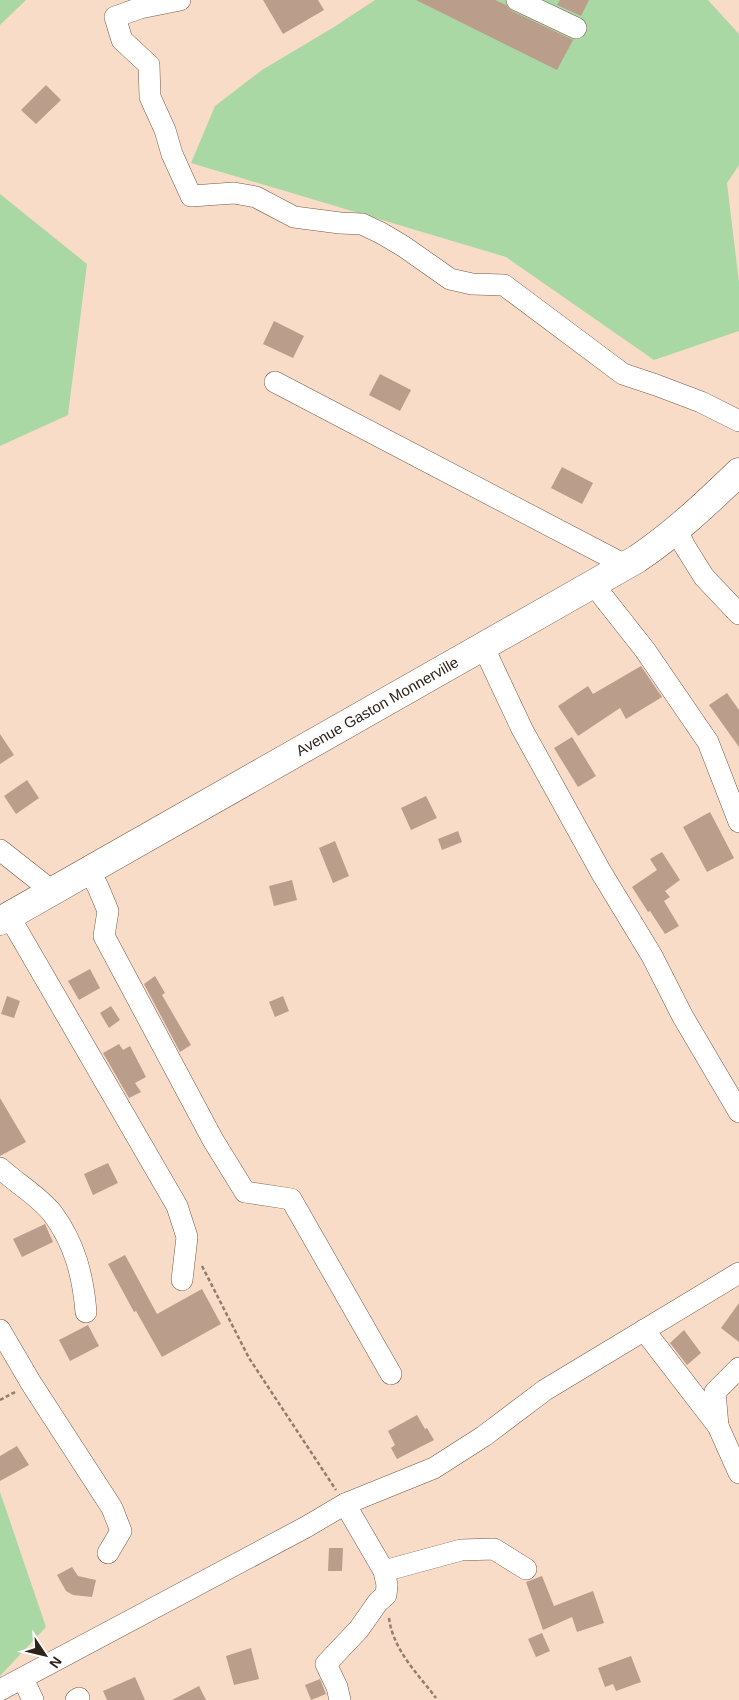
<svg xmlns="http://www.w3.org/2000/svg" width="739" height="1700" viewBox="0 0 739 1700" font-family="Arial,sans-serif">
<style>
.green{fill:#aad8a5}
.building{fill:#bb9d8c}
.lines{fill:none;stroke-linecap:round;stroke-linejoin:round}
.minor-casing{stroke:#735a48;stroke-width:22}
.major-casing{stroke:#735a48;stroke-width:29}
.path{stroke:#917e6f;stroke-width:2.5;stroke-dasharray:4 2.5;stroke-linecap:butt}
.minor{stroke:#fff;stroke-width:21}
.major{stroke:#fff;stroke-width:28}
.labels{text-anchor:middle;stroke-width:4;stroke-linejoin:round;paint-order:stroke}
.street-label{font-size:15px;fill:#2d231b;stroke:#fff}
</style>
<rect width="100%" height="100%" fill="#f9dcc7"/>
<g class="green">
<path d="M0 0H26L0 25Z"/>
<path d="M375 0H708L739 34V165L727 183 739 283V331L654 360 506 257 191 163 215 106 262 70 334 27Z"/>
<path d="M0 194 87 264 68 415 0 446Z"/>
<path d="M0 1492 46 1627 0 1676Z"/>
</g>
<g class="building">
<path d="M263 0H318L324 10 283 34Z"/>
<path d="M416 0H495L506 5 512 11 573 40 557 70Z"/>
<path d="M560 0H589L581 16 557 5Z"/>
<path d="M46 85 61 100 36 124 21 110Z"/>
<path d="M274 321 304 336 293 358 263 344Z"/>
<path d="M380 374 411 390 400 411 369 395Z"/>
<path d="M562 467 593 483 582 504 551 488Z"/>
<path d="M641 666 662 697 626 719 620 708 578 736 558 706 588 686 593 694Z"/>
<path d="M727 693 739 710V747L709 705Z"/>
<path d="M0 734 14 755 0 764Z"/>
<path d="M572 737 596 776 578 787 554 748Z"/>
<path d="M27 780 39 798 16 814 4 796Z"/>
<path d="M426 796 437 818 411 830 401 808Z"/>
<path d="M710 812 734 858 707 872 683 827Z"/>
<path d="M458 831 462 842 442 850 438 839Z"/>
<path d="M335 841 349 876 333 883 319 848Z"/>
<path d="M662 852 680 880 665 891 670 897 664 901 679 926 665 934 650 911 648 912 632 887 657 870 650 859Z"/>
<path d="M292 880 297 900 274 906 269 886Z"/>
<path d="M90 969 100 988 79 1000 68 981Z"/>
<path d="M155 976 165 993 162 995 191 1045 180 1052 144 984Z"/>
<path d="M7 996 20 1001 14 1018 1 1014Z"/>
<path d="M283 996 289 1011 275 1017 269 1002Z"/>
<path d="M111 1006 120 1020 109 1028 100 1013Z"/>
<path d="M119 1044 123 1050 130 1046 146 1077 135 1083 141 1092 129 1098 103 1053Z"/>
<path d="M0 1098 26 1142 0 1156Z"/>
<path d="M108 1163 118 1183 93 1195 84 1174Z"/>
<path d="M45 1224 53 1242 22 1257 13 1239Z"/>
<path d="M125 1255 157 1314 202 1289 221 1324 162 1357 136 1311 134 1312 108 1264Z"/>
<path d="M739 1303V1342L721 1328Z"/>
<path d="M88 1325 99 1346 70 1361 59 1340Z"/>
<path d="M684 1330 701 1353 687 1365 670 1343Z"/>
<path d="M417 1415 425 1429 427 1428 434 1440 397 1459 391 1448 395 1445 388 1431Z"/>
<path d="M17 1446 29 1465 0 1481V1456Z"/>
<path d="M329 1548H343L342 1571H328Z"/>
<path d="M72 1567 78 1576 96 1580 92 1597 73 1595 66 1591 57 1575Z"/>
<path d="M542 1576 554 1606 593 1591 604 1623 577 1632 572 1617 543 1630 526 1582Z"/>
<path d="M542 1633 550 1651 536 1657 528 1639Z"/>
<path d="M251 1648 259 1679 234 1685 226 1656Z"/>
<path d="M631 1656 641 1682 616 1691 613 1684 605 1687 598 1668Z"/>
<path d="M135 1677 145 1700H107L103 1691Z"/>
<path d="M320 1679 326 1694 311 1700 305 1685Z"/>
<path d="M199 1686 206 1700H172Z"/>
</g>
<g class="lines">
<g class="minor-casing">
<g id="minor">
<path d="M180 0 140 8 115 17 122 40 149 65 150 97 165 130 172 154 191 196 234 193 256 197 294 217 340 223 362 224 381 233 403 246 450 279 472 284 504 285 623 374 656 385 701 402 739 421"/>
<path d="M517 0 576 28"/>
<path d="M275 382 625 565"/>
<path d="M677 529 684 545 704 577 739 614"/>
<path d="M593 584 645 650 708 742 739 822"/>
<path d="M483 646 522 729 601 872 652 956 683 1017 739 1112"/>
<path d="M0 850 52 891"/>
<path d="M89 871 98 887 108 911 104 936 213 1140 245 1192 291 1199 391 1374"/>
<path d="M9 916 177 1206 187 1237 182 1280"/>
<path d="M0 1168C17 1184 39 1196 53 1214 75 1244 83 1276 86 1312"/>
<path d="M0 1330 31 1383 112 1508 121 1531 108 1553"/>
<path d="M644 1330 718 1426 739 1473"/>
<path d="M718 1426 715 1392 739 1368"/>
<path d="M384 1571 461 1550 494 1549 526 1569"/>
<path d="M23 1679 33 1700"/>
<path d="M0 1690 306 1527 345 1504 434 1468 484 1436 545 1390 739 1273"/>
<path d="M76 1700 79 1698"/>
<path d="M340 1700 337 1687 326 1664 359 1629 378 1602 386 1595 387 1585 384 1571 345 1504"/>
</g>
</g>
<g class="major-casing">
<g id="major">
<path id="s1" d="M0 921 637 559C674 534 707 503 739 472"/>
</g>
</g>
<g class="path">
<path d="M202 1266 249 1358 336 1490"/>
<path d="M0 1400 17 1391"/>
<path d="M389 1618C393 1650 418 1674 436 1698"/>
</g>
<use href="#minor" class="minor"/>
<use href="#major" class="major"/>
</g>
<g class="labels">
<g class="street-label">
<text dy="5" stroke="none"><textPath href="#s1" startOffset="434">Avenue Gaston Monnerville</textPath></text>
</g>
</g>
<g transform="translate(45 1655) rotate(125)" stroke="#ffffff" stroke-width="4" paint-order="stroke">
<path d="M0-4L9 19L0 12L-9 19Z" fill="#2d231b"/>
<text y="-8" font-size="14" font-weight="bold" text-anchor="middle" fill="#2d231b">N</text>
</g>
</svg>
